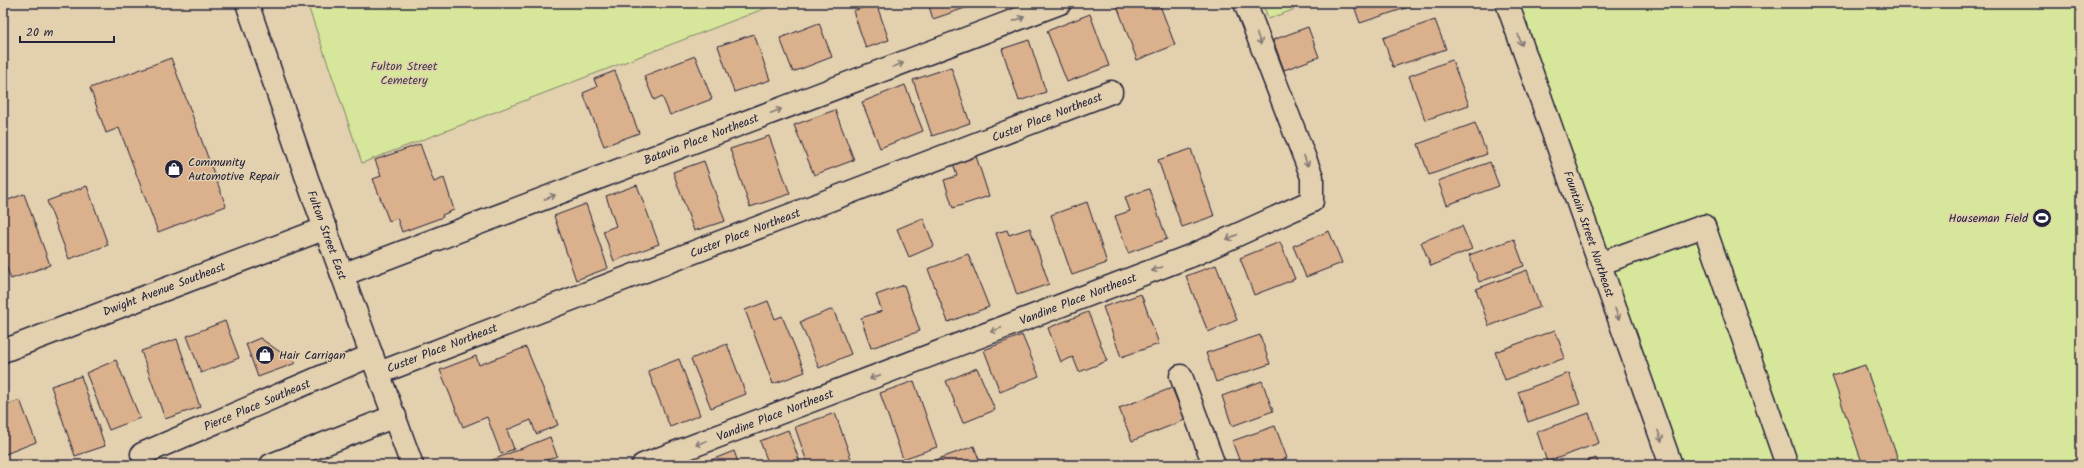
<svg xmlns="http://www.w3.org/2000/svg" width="2084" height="468" viewBox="0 0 2084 468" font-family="Kalam,sans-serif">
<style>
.green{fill:#d6e69a;stroke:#7c846a}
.building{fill:#dbb08c;stroke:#22223b}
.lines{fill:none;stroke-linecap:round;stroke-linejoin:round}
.minor-casing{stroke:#22223b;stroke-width:25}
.major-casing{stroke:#22223b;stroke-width:25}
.minor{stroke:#e3d0ae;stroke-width:22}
.major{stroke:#e3d0ae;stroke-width:22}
.oneway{stroke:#827974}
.labels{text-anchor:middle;stroke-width:3;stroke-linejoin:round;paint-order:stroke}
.park-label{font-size:12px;fill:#3d3f49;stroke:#e3d0ae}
.street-label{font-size:12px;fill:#22223b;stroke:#e3d0ae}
.poi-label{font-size:12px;fill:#22223b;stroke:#e3d0ae;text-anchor:start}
</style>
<rect width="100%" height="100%" fill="#e3d0ae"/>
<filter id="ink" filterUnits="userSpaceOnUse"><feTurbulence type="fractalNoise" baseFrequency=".025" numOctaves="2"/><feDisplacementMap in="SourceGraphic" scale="8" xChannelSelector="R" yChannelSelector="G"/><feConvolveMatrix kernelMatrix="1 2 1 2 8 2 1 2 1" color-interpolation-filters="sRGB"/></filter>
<g filter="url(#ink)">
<g class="green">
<path d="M307 3H779L362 163Z"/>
<path d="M1263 3H1312L1268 19Z"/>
<path d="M1508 3H2081V465H1671Z"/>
</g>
<g class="building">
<path d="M876 3 889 40 866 48 853 11Z"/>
<path d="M928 3H967L968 7 933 19Z"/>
<path d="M1116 3H1159L1175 45 1137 60Z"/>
<path d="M1353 3H1418V4L1360 23Z"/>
<path d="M1090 14 1109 66 1067 82 1047 31Z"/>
<path d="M1435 20 1446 49 1393 67 1383 38Z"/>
<path d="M819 23 832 57 793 72 780 38Z"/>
<path d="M1308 27 1319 57 1284 70 1273 40Z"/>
<path d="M754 34 770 80 734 92 718 46Z"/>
<path d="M1029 40 1046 92 1019 101 1002 49Z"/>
<path d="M695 56 712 99 670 115 662 96 654 100 644 76Z"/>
<path d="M171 58 226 206 158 232 119 128 106 133 90 88Z"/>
<path d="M1452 60 1469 105 1425 120 1409 76Z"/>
<path d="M951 67 970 123 932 136 913 80Z"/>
<path d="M615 71 639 133 604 146 583 93 597 87 594 79Z"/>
<path d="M905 85 923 131 880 148 862 102Z"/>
<path d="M835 110 854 160 814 175 794 125Z"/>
<path d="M1475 123 1487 154 1429 175 1418 144Z"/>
<path d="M769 136 790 194 750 207 730 149Z"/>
<path d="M420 144 434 182 444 178 454 210 442 215 443 217 402 232 397 218 389 221 373 179 381 176 375 160Z"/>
<path d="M1191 149 1214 216 1182 227 1158 160Z"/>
<path d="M975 153 989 196 953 208 944 180 957 176 952 160Z"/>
<path d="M704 161 725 221 694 231 673 172Z"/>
<path d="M1490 162 1499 186 1447 205 1438 181Z"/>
<path d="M637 185 659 244 614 261 603 231 616 226 606 196Z"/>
<path d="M87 186 108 245 69 259 47 201Z"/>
<path d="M1149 189 1167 239 1128 253 1115 216 1130 211 1125 197Z"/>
<path d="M24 194 50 265 11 279 3 258V202Z"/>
<path d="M1087 202 1107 263 1072 275 1051 215Z"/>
<path d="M586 204 608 268 576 280 554 216Z"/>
<path d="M923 218 934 246 909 257 897 229Z"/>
<path d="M1462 226 1472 249 1431 266 1421 242Z"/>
<path d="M1030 228 1049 284 1017 295 996 233 1007 230 1009 235Z"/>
<path d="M1329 231 1342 263 1306 277 1293 246Z"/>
<path d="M1514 239 1524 266 1479 282 1469 255Z"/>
<path d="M1280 242 1295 279 1254 295 1240 258Z"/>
<path d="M968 254 989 307 948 322 928 269Z"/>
<path d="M1216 265 1237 320 1208 332 1186 276Z"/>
<path d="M1527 270 1540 307 1489 326 1476 289Z"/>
<path d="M904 285 920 331 871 348 861 318 882 311 876 295Z"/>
<path d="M1141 294 1159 344 1121 357 1103 307Z"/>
<path d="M768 301 775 319 782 316 805 372 773 384 745 310Z"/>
<path d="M833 309 851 354 819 368 800 322Z"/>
<path d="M1088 312 1107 361 1079 372 1073 357 1061 362 1048 328Z"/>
<path d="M225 321 239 358 201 373 187 336Z"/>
<path d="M1555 330 1565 358 1505 380 1495 352Z"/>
<path d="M1022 335 1039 376 1000 392 984 350Z"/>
<path d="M1260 335 1270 364 1216 382 1206 353Z"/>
<path d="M260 338 296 363 258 377 246 344Z"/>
<path d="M177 339 200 407 165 419 141 351Z"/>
<path d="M727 344 746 394 711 408 691 359Z"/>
<path d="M526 347 558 425 536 434 531 420 507 430 514 449 501 454 487 417 463 427 440 370 476 356 479 365Z"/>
<path d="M679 359 700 415 670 427 648 371Z"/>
<path d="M116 360 140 418 109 430 86 373Z"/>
<path d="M1865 365 1900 465H1863L1832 376Z"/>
<path d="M977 368 995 410 963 423 946 381Z"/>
<path d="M1569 373 1580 404 1528 422 1518 392Z"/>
<path d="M81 376 105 446 75 456 51 386Z"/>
<path d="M914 381 937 447 903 459 880 393Z"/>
<path d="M1262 381 1273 411 1232 426 1222 396Z"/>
<path d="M1172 388 1185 420 1132 441 1119 408Z"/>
<path d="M20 400 36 442 3 455V406Z"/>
<path d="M835 413 853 464 808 465 795 427Z"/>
<path d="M1589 413 1599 443 1547 462 1537 432Z"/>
<path d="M1275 426 1287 458 1267 465H1241L1232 441Z"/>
<path d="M788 430 801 465H769L760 441Z"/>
<path d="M550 437 557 456 541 462 542 465H480Z"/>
<path d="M974 446 981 465H922Z"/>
<path d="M734 451 739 465H701V464Z"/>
<path d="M1196 458 1199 465H1182Z"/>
<path d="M1596 458 1599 465H1577Z"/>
</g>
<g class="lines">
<g class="minor-casing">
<g id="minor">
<path d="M1507 3 1671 465"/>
<path d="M1599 264 1704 226 1787 465"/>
<path d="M342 275 1060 3"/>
<path d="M3 351 326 228"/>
<path d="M379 373 1111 92"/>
<path d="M1181 376 1214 465"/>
<path d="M142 454 372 355"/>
<path d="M271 465 395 416"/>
<path d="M643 465 1193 255 1312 201V177L1245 3"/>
</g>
</g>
<g class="major-casing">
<path id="major" d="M247 3 311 190 412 465"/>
</g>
<use href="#minor" class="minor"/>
<use href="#major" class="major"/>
</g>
<defs><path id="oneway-shaft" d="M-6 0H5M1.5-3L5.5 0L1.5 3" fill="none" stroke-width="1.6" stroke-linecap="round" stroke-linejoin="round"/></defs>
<g class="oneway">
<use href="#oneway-shaft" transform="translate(1019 19) rotate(-21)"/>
<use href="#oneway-shaft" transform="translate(1259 39) rotate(69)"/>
<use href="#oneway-shaft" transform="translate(1520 40) rotate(71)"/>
<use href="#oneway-shaft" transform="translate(898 65) rotate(-21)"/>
<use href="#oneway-shaft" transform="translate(776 111) rotate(-21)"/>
<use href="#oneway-shaft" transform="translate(1306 161) rotate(69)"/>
<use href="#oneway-shaft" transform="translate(550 197) rotate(-21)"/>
<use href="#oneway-shaft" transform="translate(1232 237) rotate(156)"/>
<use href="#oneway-shaft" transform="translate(1157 269) rotate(159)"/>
<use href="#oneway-shaft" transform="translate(1617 314) rotate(70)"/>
<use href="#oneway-shaft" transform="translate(996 330) rotate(159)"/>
<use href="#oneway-shaft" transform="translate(875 377) rotate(159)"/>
<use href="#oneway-shaft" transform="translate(1660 436) rotate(70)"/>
<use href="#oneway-shaft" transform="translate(701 443) rotate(159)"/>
</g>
</g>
<defs>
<g id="shop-disc" transform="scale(1)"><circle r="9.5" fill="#22223b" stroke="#e3d0ae"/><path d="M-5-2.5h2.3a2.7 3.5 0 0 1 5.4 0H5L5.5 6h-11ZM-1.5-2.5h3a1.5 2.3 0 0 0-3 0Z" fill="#fff"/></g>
<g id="stadium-disc" transform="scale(1)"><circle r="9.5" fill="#22223b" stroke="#e3d0ae"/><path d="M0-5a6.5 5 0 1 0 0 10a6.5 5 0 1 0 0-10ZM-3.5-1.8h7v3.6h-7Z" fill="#fff"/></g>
</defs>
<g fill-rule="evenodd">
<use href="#shop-disc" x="174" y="169"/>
<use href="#stadium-disc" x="2042" y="218"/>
<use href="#shop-disc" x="265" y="355"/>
</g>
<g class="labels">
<g class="park-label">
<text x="404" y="70">Fulton Street<tspan x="404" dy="14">Cemetery</tspan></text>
</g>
<g class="street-label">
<text transform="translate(1047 117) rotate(-21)" y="4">Custer Place Northeast</text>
<text transform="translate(701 139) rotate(-21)" y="4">Batavia Place Northeast</text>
<text transform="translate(745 233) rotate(-21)" y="4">Custer Place Northeast</text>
<text transform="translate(1589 234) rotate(71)" y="4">Fountain Street Northeast</text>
<text transform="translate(327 235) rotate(70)" y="4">Fulton Street East</text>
<text transform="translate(164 289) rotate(-21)" y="4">Dwight Avenue Southeast</text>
<text transform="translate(1078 299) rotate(-21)" y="4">Vandine Place Northeast</text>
<text transform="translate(442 348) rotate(-21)" y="4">Custer Place Northeast</text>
<text transform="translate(257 405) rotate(-23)" y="4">Pierce Place Southeast</text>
<text transform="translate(775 415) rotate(-21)" y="4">Vandine Place Northeast</text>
</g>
<g class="poi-label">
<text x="188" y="166">Community<tspan x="188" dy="14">Automotive Repair</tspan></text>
<text x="2028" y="222" text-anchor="end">Houseman Field</text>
<text x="279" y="359">Hair Carrigan</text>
</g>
</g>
<rect width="2084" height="468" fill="none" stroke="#e3d0ae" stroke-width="16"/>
<rect x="8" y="8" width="2068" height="452" fill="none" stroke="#22223b" stroke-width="1.5" filter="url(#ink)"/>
<path d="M20 36v6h94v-6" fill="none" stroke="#22223b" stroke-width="2"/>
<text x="26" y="36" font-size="12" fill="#22223b" stroke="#e3d0ae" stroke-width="3" paint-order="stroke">20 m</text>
</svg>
